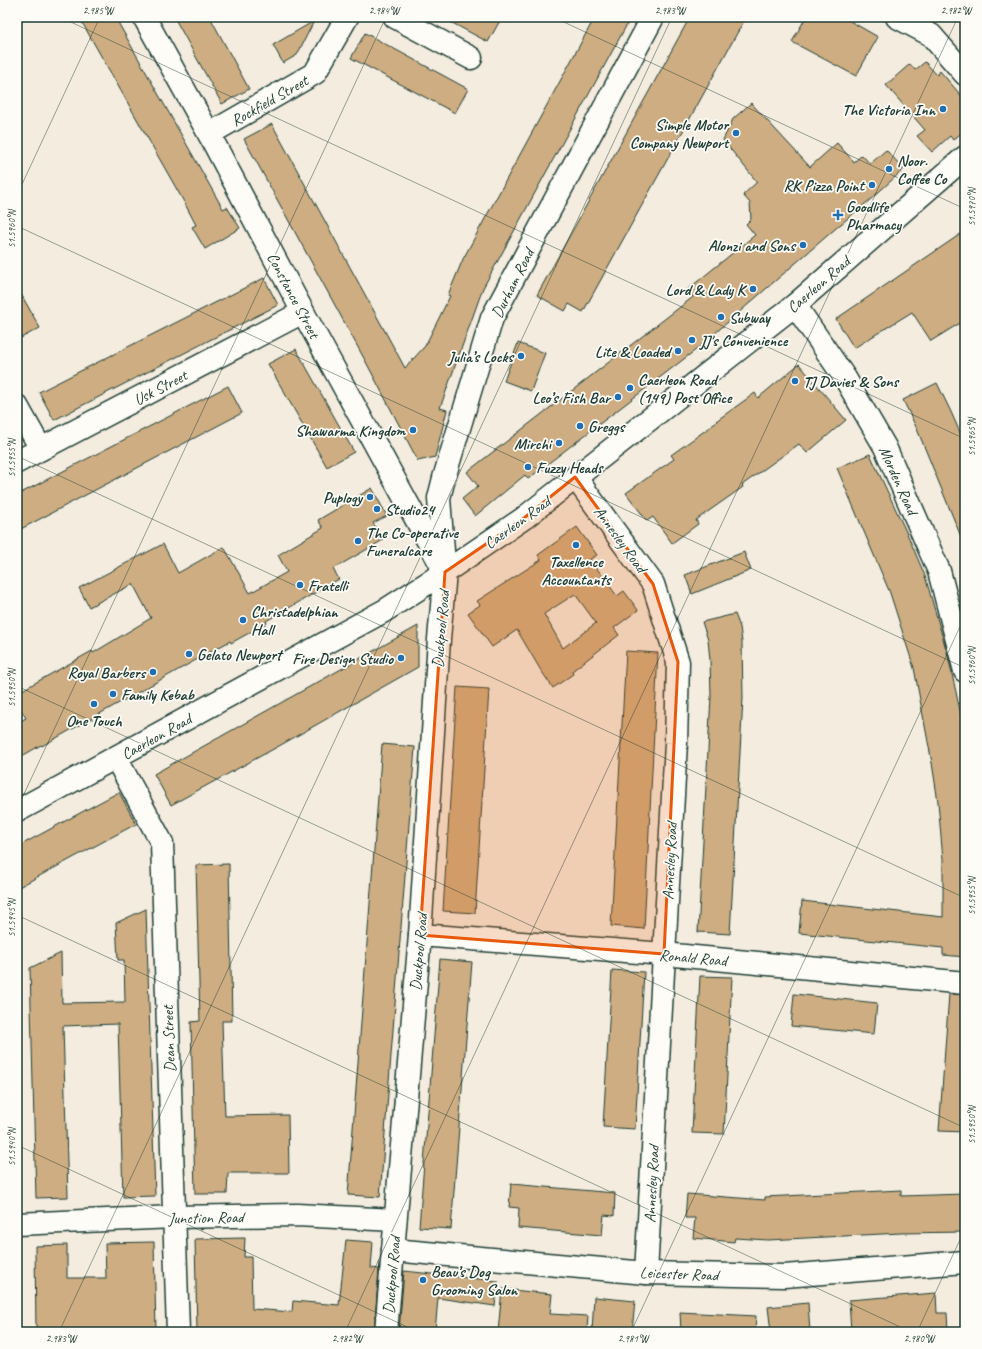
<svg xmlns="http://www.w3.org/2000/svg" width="982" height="1349" viewBox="0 0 982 1349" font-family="Caveat,sans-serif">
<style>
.building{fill:#cdad81;stroke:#1f3d34;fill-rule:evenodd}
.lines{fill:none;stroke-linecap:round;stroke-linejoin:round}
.street-casing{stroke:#1f3d34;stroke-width:25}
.secondary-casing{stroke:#1f3d34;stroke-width:25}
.street{stroke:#fdfcf7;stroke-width:22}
.secondary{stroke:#fdfcf7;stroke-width:22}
.marked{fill:#e8590c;fill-opacity:0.2;stroke:#e8590c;stroke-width:3;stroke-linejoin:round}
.ticks{fill:none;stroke:#1f3d34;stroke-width:1;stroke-opacity:0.45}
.poi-dot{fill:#1f6fb2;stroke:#fdfcf7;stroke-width:1.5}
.labels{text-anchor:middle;stroke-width:3.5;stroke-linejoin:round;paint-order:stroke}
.street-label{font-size:16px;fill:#1f3d34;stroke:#fdfcf7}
.poi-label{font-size:16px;font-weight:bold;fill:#1f3d34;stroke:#fdfcf7;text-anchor:start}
.neatline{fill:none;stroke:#1f3d34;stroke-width:1.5}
.ticks-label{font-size:10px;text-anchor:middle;fill:#1f3d34}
</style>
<rect width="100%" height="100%" fill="#f3ecdf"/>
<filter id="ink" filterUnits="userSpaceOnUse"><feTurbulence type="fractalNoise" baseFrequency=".025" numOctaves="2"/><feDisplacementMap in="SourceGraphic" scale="8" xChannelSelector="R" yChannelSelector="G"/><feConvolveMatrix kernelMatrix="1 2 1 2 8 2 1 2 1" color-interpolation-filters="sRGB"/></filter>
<g filter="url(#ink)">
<g class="building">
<path d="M79 17H115L223 209 227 207 240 228 205 249 192 227 196 225 184 202Z"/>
<path d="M174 17H210L249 89 222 104Z"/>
<path d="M441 17H502L488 42Z"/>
<path d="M595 17H631L483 288 440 408 447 410 435 457 418 461 366 362 244 139 272 124 405 368 425 346 450 296 448 295 463 259Z"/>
<path d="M690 17H746L583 312 569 304 565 311 537 295Z"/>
<path d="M806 17H843L878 37 856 76 792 42Z"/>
<path d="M314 21 297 55 283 63 273 45Z"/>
<path d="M365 33 468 89 455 113 351 58Z"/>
<path d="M925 62 937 75 940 71 965 100V130L953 140 950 136 932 152 917 136 925 130 886 85 910 64 915 70Z"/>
<path d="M751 103 810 167 837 143 854 162 862 155 870 164 886 150 904 169 871 199 835 229 706 341V342L528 479 525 475 475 516 462 499 478 486 467 472 693 297 687 290 755 235 746 224 751 219 750 203 743 195 757 182 723 140 733 119Z"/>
<path d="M965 231V320L931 341 912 312 854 348 836 319Z"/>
<path d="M264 278 278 305 54 420 39 392Z"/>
<path d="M17 287 40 328 17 340Z"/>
<path d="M518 343 545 353 531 391 504 381Z"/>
<path d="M296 349 354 452 327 467 268 364Z"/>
<path d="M799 364 846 420 807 453 799 444 742 485 743 487 696 520 698 524 672 543 653 517 647 521 626 493 674 459 671 455 717 422 716 421 755 393 758 398Z"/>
<path d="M937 383 951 412 965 444V544H964L917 429 903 400Z"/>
<path d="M228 386 242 413 17 531V495Z"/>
<path d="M870 454 909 538 925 576 948 656 965 733V957L943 955V948L799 933 802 901 943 917V860L938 802 932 763 914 668 890 593 837 468Z"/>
<path d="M372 488 387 516 373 523 383 540 333 569 339 579 266 621 267 623 231 643 230 641 42 746 41 745 17 759V723L26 718 17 703V693L92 651 93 653 151 618 133 584 89 607 79 588 163 544 178 573 224 547 250 593 287 572 278 555 323 528 318 520Z"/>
<path d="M577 527 597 555 590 559 617 596 624 591 638 610 614 628 619 635 572 671 573 674 553 688 540 669 517 630 492 647 468 613 480 605 477 601 541 560 538 555ZM575 594 596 623 563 648 544 614Z"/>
<path d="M744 552 751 570 692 594 685 575Z"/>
<path d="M735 614 740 627 742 642 743 698 730 934 698 932 711 696 710 660 708 640 702 622Z"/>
<path d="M418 626V667L279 746 171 805 154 774Z"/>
<path d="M626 651 658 653 644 929 611 926Z"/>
<path d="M457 687 489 689 475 913 443 911Z"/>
<path d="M382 744 415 747 380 1197 348 1195Z"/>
<path d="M119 792 136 824 17 888V847Z"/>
<path d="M229 864 232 1021H222L225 1116 288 1115 289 1173H228L227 1194H195L191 1022 200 1021 196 865Z"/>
<path d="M146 909 155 1196 123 1197 118 1024 63 1026 68 1197 36 1198 30 968 61 953 62 1003 125 1002 124 960H118L116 923Z"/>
<path d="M440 959 472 962 451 1229 419 1227Z"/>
<path d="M612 970 644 972 635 1129 603 1127Z"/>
<path d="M700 976 732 977 724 1134 692 1133Z"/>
<path d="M794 994 877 1003 874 1034 791 1026Z"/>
<path d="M949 994 965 995V1132L939 1131Z"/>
<path d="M511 1184 615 1193 614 1216 604 1215 602 1235 518 1228 519 1208 509 1207Z"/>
<path d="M901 1190V1196L965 1194V1232L901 1233 768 1240 735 1238 734 1242 693 1238 695 1218H685L687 1194 765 1200V1197Z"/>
<path d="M245 1238 244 1257H251L252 1309 292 1312 293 1301 339 1305 346 1240 373 1242 371 1268 379 1269 374 1332H197L195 1239Z"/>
<path d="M154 1242 156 1332H36L35 1246 67 1245V1278H106L105 1243Z"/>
<path d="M404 1271 498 1281 495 1306 438 1298 435 1332H399Z"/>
<path d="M502 1289 552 1294 550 1314 588 1316 587 1332H498Z"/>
<path d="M936 1293 937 1313H947L948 1332H851L849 1300Z"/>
<path d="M594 1297 635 1301 632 1332H592Z"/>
<path d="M808 1303 810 1332H771L768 1307Z"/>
<path d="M680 1312 756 1316 755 1332H681Z"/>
</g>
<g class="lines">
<g class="street-casing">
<g id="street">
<path d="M144 17 209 134 303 312 445 572"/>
<path d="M395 17 471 58"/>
<path d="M897 17 931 35 965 74"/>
<path d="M209 134 315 73 347 17"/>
<path d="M795 305 845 378 885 447 939 571 965 671"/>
<path d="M17 406 41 449"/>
<path d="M17 462 41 449 303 312"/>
<path d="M575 477 653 584 678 662 676 743 646 1273"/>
<path d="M444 564 439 498 444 478 492 318 653 17"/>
<path d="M116 758 162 843 178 1332"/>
<path d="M420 935 664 954 965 983"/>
<path d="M17 1224 174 1217 297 1215 395 1220"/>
<path d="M393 1250 646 1273 784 1276 965 1262"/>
</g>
</g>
<g class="secondary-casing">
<g id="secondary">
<path d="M17 811 384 611 445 572 524 518 795 305 965 157"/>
<path d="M386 1332 420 935 439 639 445 572"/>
</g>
</g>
<use href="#street" class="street"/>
<use href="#secondary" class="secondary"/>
</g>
</g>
<path class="marked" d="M575 477 653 584 678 662 664 954 420 935 445 572 524 518Z"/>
<path class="ticks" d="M60 17 965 439M553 17 965 209M17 195 100 17M17 226 965 668M17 456 965 898M17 686 965 1128M17 809 386 17M17 915 911 1332M17 1145 418 1332M59 1332 672 17M345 1332 958 17M631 1332 965 616M917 1332 965 1229"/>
<g class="poi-dot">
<circle cx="943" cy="109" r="4"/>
<circle cx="736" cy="133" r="4"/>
<circle cx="889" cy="169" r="4"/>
<circle cx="872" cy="185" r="4"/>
<path d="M836 209h4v4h4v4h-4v4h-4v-4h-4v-4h4z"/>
<circle cx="803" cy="245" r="4"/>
<circle cx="753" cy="289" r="4"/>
<circle cx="721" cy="317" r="4"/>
<circle cx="692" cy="340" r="4"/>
<circle cx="678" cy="351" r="4"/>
<circle cx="521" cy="356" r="4"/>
<circle cx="795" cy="381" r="4"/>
<circle cx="630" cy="388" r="4"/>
<circle cx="618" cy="397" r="4"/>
<circle cx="580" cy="426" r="4"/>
<circle cx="413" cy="430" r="4"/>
<circle cx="559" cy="443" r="4"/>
<circle cx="528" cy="467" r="4"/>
<circle cx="370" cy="497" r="4"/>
<circle cx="377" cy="509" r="4"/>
<circle cx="358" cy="541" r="4"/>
<circle cx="576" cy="545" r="4"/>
<circle cx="300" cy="585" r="4"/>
<circle cx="243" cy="620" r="4"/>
<circle cx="189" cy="654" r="4"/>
<circle cx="401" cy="658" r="4"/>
<circle cx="153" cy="672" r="4"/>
<circle cx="113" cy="694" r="4"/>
<circle cx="94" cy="704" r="4"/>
<circle cx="423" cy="1280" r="4"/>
</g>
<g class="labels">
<g class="street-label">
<text transform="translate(269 100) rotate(-30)" y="6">Rockfield Street</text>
<text transform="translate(512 283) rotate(-63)" y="6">Durham Road</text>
<text transform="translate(818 284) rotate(-41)" y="6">Caerleon Road</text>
<text transform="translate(294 295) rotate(62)" y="6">Constance Street</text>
<text transform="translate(160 387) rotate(-28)" y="6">Usk Street</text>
<text transform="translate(899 480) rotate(66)" y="6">Morden Road</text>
<text transform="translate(517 522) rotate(-36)" y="6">Caerleon Road</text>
<text transform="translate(621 539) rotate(54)" y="6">Annesley Road</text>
<text transform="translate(440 629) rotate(-85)" y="6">Duckpool Road</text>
<text transform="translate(156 736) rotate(-29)" y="6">Caerleon Road</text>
<text transform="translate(669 861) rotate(-87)" y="6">Annesley Road</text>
<text transform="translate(418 952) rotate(-85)" y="6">Duckpool Road</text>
<text transform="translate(693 957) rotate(5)" y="6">Ronald Road</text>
<text transform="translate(168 1039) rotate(-92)" y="6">Dean Street</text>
<text transform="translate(651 1184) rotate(-87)" y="6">Annesley Road</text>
<text transform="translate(206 1217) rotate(-1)" y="6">Junction Road</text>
<text transform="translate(679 1273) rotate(2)" y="6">Leicester Road</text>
<text transform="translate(391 1275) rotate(-85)" y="6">Duckpool Road</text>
</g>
<g class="poi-label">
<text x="935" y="115" text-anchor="end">The Victoria Inn</text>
<text x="728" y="130" text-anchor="end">Simple Motor<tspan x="728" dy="18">Company Newport</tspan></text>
<text x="897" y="166">Noor.<tspan x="897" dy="18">Coffee Co</tspan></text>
<text x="864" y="191" text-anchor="end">RK Pizza Point</text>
<text x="846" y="212">Goodlife<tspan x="846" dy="18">Pharmacy</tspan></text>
<text x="795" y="251" text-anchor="end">Alonzi and Sons</text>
<text x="745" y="295" text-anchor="end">Lord &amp; Lady K</text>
<text x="729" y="323">Subway</text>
<text x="700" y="346">JJ's Convenience</text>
<text x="670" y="357" text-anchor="end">Lite &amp; Loaded</text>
<text x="513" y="362" text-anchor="end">Julia’s Locks</text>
<text x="638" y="385">Caerleon Road<tspan x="638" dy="18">(149) Post Office</tspan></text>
<text x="803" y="387">TJ Davies &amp; Sons</text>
<text x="610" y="403" text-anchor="end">Leo’s Fish Bar</text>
<text x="588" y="432">Greggs</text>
<text x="405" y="436" text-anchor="end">Shawarma Kingdom</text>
<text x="551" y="449" text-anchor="end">Mirchi</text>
<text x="536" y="473">Fuzzy Heads</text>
<text x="362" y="503" text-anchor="end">Puplogy</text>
<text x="385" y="515">Studio24</text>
<text x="366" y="538">The Co-operative<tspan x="366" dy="18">Funeralcare</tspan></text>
<text x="576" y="567" text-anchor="middle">Taxellence<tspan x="576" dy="18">Accountants</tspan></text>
<text x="308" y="591">Fratelli</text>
<text x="251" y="617">Christadelphian<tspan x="251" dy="18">Hall</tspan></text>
<text x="197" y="660">Gelato Newport</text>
<text x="393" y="664" text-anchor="end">Fire Design Studio</text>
<text x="145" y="678" text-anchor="end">Royal Barbers</text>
<text x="121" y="700">Family Kebab</text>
<text x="94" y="726" text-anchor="middle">One Touch</text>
<text x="431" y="1277">Beau’s Dog<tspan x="431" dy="18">Grooming Salon</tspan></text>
</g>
</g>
<rect width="982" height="1349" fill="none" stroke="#fdfcf7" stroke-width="44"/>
<rect x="22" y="22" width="938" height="1305" class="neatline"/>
<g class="ticks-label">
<text x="98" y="14">2.985°W</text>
<text x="384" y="14">2.984°W</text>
<text x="670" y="14">2.983°W</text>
<text x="956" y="14">2.982°W</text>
<text transform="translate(971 207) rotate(-90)" y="4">51.5970°N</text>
<text transform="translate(11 229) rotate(-90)" y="4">51.5960°N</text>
<text transform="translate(971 437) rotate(-90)" y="4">51.5965°N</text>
<text transform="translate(11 458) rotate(-90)" y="4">51.5955°N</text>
<text transform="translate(971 666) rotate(-90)" y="4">51.5960°N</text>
<text transform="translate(11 688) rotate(-90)" y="4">51.5950°N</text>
<text transform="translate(971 896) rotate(-90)" y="4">51.5955°N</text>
<text transform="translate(11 918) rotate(-90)" y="4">51.5945°N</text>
<text transform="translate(971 1125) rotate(-90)" y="4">51.5950°N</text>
<text transform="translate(11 1147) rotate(-90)" y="4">51.5940°N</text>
<text x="61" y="1342">2.983°W</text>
<text x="347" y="1342">2.982°W</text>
<text x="633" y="1342">2.981°W</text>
<text x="919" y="1342">2.980°W</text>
</g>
</svg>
